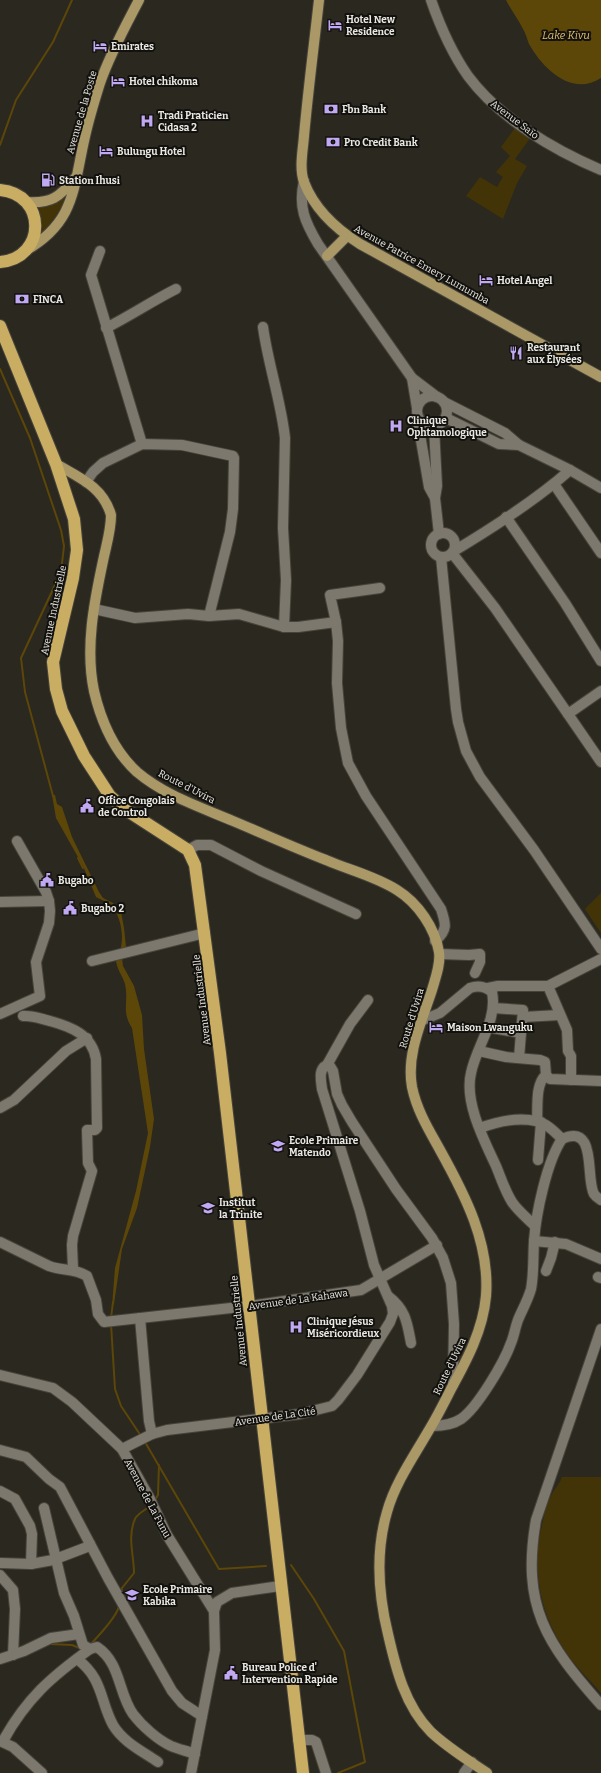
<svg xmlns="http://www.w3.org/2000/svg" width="601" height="1773" viewBox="0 0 601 1773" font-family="Bitter,serif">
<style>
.green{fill:#433407}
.water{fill:#5c4709}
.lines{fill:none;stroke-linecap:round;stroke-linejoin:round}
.stream{stroke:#5c4709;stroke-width:2}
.minor-casing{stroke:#47443c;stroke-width:12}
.major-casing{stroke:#47443c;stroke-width:12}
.highway-casing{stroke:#47443c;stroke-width:14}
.minor{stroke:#7c786d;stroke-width:10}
.major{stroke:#aa9866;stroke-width:10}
.highway{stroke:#c9ad62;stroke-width:12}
.labels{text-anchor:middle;stroke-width:4;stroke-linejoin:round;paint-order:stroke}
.poi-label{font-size:10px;font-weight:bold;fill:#eae8e2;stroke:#12110d;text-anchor:start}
.street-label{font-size:10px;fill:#eae8e2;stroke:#12110d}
.water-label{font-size:11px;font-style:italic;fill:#e0bf6c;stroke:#12110d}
</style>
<rect width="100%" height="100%" fill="#2b281f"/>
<g class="green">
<path d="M517 125 531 137 515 159 527 166 517 183 503 219 466 196 480 177 497 187 503 177 496 172 510 156 501 147Z"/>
<path d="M63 199 65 200C58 215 50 225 38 236L41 224 39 206 53 204Z"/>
<path d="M601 893V933L585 909Z"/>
<path d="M562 1477H601V1693C589 1679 574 1665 564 1649 539 1611 531 1565 543 1521 545 1512 548 1500 553 1492 556 1487 560 1483 562 1477Z"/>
</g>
<g class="water">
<path d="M506 0H601V78C572 97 543 69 529 44 527 39 526 34 523 29 518 19 511 10 506 0Z"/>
<path d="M52 795H55L57 804 62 807 72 837 99 892 103 898 113 903 121 912 124 928 126 947 122 958 123 966 134 986 142 1015 144 1049 154 1119 150 1147 137 1208 122 1249 114 1304 112 1306 115 1268 136 1191 148 1133 132 1028C121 1011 129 1003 125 984 123 977 117 969 116 961 116 955 119 953 121 947 124 933 120 914 110 904 106 901 99 899 96 897L83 866 56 818Z"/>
</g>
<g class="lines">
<g class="stream">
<path d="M0 145 16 100 53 42 72 0"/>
<path d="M0 369 30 438 61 530 64 546 61 572 21 658 25 692 53 796"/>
<path d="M78 858 83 868"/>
<path d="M111 1318 113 1302"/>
<path d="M111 1324 115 1389 121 1406 141 1436"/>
<path d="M145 1442 219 1569 266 1566"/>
<path d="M155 1500 158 1495 159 1465"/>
<path d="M291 1565 314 1599 344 1651 365 1762 338 1773"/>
<path d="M121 1594 122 1588 134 1573C134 1555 127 1537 135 1519 137 1514 145 1510 150 1506"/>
<path d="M50 1644 72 1645 82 1649"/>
<path d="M91 1644C99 1635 117 1617 119 1606"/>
</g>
<g class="minor-casing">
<g id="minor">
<path d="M431 0C440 26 452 53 468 76 499 118 554 150 601 170"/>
<path d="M304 181C298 207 305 222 318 244L412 378 437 397"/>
<path d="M100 251 91 275 142 444"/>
<path d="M263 327C268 364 281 401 285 438L283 528 286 580 284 627"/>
<path d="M106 328C130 316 152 301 176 289"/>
<path d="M412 378 417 408"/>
<circle cx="432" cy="411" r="15"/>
<path d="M444 402 505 433 519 445 570 470 601 488"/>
<path d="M417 417 429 487 435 498 439 534"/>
<path d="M446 418 499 444 519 445"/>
<path d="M434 427 437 486 435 498"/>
<path d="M86 482 93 472 103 463 142 444 182 445 233 456 234 458 233 509 230 532 209 616"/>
<path d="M554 484 601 553"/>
<path d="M506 517 565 603 601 661"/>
<circle cx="443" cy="545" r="12"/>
<path d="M454 551C494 527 535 501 570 470"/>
<path d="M452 553 495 608 601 762"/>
<path d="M441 557 456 709 458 722 466 751 480 777 534 850 601 949"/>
<path d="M94 609 135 618 188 614 209 616 239 614 284 627H298L336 622 338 641 337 683 341 728 348 763 366 796 441 909C446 924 448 930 435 941"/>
<path d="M336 622 330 595 380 588"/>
<path d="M568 714 601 691"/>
<path d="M188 850 197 845H211L261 871 356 914"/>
<path d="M0 902 49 901"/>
<path d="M440 954 469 955 480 954V962L475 973"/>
<path d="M92 961 205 933"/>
<path d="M548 986 567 1030 568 1051 571 1056V1080"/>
<path d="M488 988 498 986H548L601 959"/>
<path d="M493 1008 523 1010 521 1033"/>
<path d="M0 1014 40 996 36 962 49 923 50 911 49 901 46 892 17 841"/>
<path d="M23 1016C33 1015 41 1019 50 1021 72 1027 92 1035 96 1059L97 1128 95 1130H87L88 1163 92 1171 73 1236 72 1245 73 1269"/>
<path d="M523 1017 560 1015"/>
<path d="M423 1020 440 1013 470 988C478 985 485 986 492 992 498 1020 476 1047 471 1073 464 1102 484 1140 496 1166 501 1178 505 1191 512 1202 518 1211 528 1219 535 1226"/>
<path d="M487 1027 521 1033 519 1058"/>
<path d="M479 1051 506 1057 540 1060 545 1062 546 1075 550 1079 601 1081"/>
<path d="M327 1065 350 1024 368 1000"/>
<path d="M0 1108 14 1100 66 1051 87 1038"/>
<path d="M537 1121C538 1107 535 1084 546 1075"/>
<path d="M480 1128C496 1122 518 1117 536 1121 546 1123 554 1131 562 1139"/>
<path d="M538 1160 541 1122"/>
<path d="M534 1241 566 1244 601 1259"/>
<path d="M0 1242 49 1266C62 1271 75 1268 87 1276L96 1300 98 1314 104 1322 249 1306 361 1290 437 1245"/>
<path d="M546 1271 551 1258 555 1242"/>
<path d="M598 1277 601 1278"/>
<path d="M388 1296C406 1310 407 1322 411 1343"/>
<path d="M140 1318 149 1421 152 1434"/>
<path d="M601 1329 536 1520C521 1606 546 1643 601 1705"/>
<path d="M0 1375 53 1388 72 1402 122 1449 149 1497 167 1535 214 1611"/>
<path d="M432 1426C442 1426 452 1425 461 1419 477 1408 504 1363 511 1343 514 1336 515 1328 518 1320 522 1310 528 1300 531 1289 534 1274 533 1256 534 1241 536 1213 547 1161 562 1139 598 1123 585 1178 594 1194 596 1197 598 1198 601 1200"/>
<path d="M122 1449 152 1434 167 1430 300 1414 332 1406 338 1400 357 1375 390 1322 393 1314 392 1306 374 1265 360 1211 322 1089C321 1080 318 1069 327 1065L330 1066 333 1071 337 1094 342 1105 352 1122 396 1189 432 1238 443 1258 451 1283 454 1324 453 1385"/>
<path d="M0 1450 26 1457 49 1479 60 1487 108 1578 172 1691 182 1703 202 1716"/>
<path d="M0 1491 15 1499 30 1526 32 1534 31 1564"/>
<path d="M44 1508 64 1593 74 1616 83 1645 90 1649 97 1647C121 1663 118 1693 133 1714 142 1726 158 1740 171 1746 178 1749 187 1751 195 1754"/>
<path d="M0 1563 31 1564 53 1560 87 1547 90 1544"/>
<path d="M0 1575 13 1590 15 1609 13 1655"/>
<path d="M0 1659 24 1651 51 1638 79 1634"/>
<path d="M77 1659C103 1678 100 1701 113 1725 123 1742 142 1751 158 1762"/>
<path d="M298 1740H312L316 1742 326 1773"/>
<path d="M0 1741 13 1747 42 1773"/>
<path d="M3 1741C26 1699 51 1677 90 1649"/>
<path d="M191 1773 215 1650 214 1611 217 1602 232 1593 280 1586"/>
<path d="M464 1773 472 1762"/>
</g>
</g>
<g class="major-casing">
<g id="major">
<path d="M319 0C314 45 308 91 304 136 303 150 299 168 304 182 314 208 336 229 360 244L601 377"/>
<path d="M26 202C51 204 60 197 75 178"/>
<path d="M25 251C74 223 73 191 84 141 88 122 94 102 100 83 110 54 125 27 139 0"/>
<path d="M327 256 347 236"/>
<path d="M56 464C80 478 103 487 111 515 111 531 106 546 103 561 94 603 85 648 94 691 101 721 114 751 137 772 164 795 200 807 233 821 264 834 295 848 326 860 349 870 375 876 397 890 418 903 435 928 439 952 441 964 435 979 432 990 422 1021 406 1054 412 1087 417 1111 429 1130 440 1150 465 1195 490 1243 486 1296 483 1330 467 1360 451 1389 444 1403 437 1417 429 1430 414 1456 395 1483 387 1512 375 1553 378 1593 388 1634 396 1669 405 1706 431 1732 448 1748 468 1760 487 1773"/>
</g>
</g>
<g class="highway-casing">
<g id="highway">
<path d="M0 190C47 194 47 258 0 262"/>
<path d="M0 326 56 464 74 519 77 550 73 578 53 662 56 689 62 711 84 756 110 796 123 808 188 850 195 865 220 1053 303 1773"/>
</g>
</g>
<use href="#minor" class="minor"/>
<use href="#major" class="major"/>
<use href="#highway" class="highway"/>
</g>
<defs>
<g id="hotel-bare" transform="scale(1.08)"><path d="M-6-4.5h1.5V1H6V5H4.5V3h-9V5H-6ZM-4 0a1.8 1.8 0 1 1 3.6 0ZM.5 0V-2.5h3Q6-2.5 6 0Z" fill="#c0a8f3" stroke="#12110d" stroke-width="2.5" paint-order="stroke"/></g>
<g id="bank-bare" transform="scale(1.08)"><path d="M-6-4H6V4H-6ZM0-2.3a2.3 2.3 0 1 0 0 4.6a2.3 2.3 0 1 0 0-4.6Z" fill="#c0a8f3" stroke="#12110d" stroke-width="2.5" paint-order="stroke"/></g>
<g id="hospital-bare" transform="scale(1.08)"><path d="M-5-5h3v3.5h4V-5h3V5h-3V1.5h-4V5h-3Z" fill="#c0a8f3" stroke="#12110d" stroke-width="2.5" paint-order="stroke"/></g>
<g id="fuel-bare" transform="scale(1.08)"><path d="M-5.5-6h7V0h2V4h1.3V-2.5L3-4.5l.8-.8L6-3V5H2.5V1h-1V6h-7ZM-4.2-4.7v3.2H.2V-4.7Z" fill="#c0a8f3" stroke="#12110d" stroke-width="2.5" paint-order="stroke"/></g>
<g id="restaurant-bare" transform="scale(1.08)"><path d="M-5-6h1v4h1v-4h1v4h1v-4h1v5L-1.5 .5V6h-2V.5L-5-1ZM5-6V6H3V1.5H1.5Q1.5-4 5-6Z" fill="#c0a8f3" stroke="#12110d" stroke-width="2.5" paint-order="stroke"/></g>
<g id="civic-bare" transform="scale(1.08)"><path d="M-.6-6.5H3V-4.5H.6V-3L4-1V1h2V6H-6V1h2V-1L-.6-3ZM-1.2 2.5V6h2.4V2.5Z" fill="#c0a8f3" stroke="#12110d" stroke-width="2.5" paint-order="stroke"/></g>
<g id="school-bare" transform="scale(1.08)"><path d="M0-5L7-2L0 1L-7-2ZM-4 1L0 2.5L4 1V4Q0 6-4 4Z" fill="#c0a8f3" stroke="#12110d" stroke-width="2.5" paint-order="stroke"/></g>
</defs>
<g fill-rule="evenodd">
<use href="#hotel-bare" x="335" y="25"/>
<use href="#hotel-bare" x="100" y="46"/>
<use href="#hotel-bare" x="118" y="81"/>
<use href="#bank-bare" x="331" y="109"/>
<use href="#hospital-bare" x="147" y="121"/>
<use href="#bank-bare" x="333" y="142"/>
<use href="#hotel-bare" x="106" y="151"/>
<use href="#fuel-bare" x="48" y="180"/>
<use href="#hotel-bare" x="486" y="280"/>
<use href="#bank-bare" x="22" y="299"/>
<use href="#restaurant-bare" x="516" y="353"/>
<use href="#hospital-bare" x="396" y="426"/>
<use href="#civic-bare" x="87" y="806"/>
<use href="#civic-bare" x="47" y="880"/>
<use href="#civic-bare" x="70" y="908"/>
<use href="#hotel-bare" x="436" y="1027"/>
<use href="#school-bare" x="278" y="1146"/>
<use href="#school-bare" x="208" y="1208"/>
<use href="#hospital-bare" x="296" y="1327"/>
<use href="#school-bare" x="132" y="1595"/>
<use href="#civic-bare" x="231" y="1673"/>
</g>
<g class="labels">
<g class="poi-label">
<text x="346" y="23">Hotel New<tspan x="346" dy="12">Residence</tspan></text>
<text x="111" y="50">Emirates</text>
<text x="129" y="85">Hotel chikoma</text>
<text x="342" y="113">Fbn Bank</text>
<text x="158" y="119">Tradi Praticien<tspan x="158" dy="12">Cidasa 2</tspan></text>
<text x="344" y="146">Pro Credit Bank</text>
<text x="117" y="155">Bulungu Hotel</text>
<text x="59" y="184">Station Ihusi</text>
<text x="497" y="284">Hotel Angel</text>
<text x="33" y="303">FINCA</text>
<text x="527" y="351">Restaurant<tspan x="527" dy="12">aux Élysées</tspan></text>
<text x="407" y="424">Clinique<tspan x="407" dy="12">Ophtamologique</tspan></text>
<text x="98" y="804">Office Congolais<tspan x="98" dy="12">de Control</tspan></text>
<text x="58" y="884">Bugabo</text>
<text x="81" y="912">Bugabo 2</text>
<text x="447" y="1031">Maison Lwanguku</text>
<text x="289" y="1144">Ecole Primaire<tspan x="289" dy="12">Matendo</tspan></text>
<text x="219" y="1206">Institut<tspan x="219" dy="12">la Trinite</tspan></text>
<text x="307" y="1325">Clinique Jésus<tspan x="307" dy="12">Miséricordieux</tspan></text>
<text x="143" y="1593">Ecole Primaire<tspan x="143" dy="12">Kabika</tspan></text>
<text x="242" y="1671">Bureau Police d'<tspan x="242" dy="12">Intervention Rapide</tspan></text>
</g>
<g class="street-label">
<text transform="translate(81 112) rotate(-74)" y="4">Avenue de la Poste</text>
<text transform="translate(515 119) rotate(37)" y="4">Avenue Saïo</text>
<text transform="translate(422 264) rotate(29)" y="4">Avenue Patrice Emery Lumumba</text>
<text transform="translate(53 610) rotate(-78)" y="4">Avenue Industrielle</text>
<text transform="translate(187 786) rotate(27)" y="4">Route d'Uvira</text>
<text transform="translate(201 1000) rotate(-97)" y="4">Avenue Industrielle</text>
<text transform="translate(411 1018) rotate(-73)" y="4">Route d'Uvira</text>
<text transform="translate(298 1299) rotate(-8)" y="4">Avenue de La Kahawa</text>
<text transform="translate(238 1321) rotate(-96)" y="4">Avenue Industrielle</text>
<text transform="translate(449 1366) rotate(-64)" y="4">Route d'Uvira</text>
<text transform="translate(275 1416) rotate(-8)" y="4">Avenue de La Cité</text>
<text transform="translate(148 1498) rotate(62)" y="4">Avenue de La Funu</text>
</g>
<g class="water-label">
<text x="566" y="39">Lake Kivu</text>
</g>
</g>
</svg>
